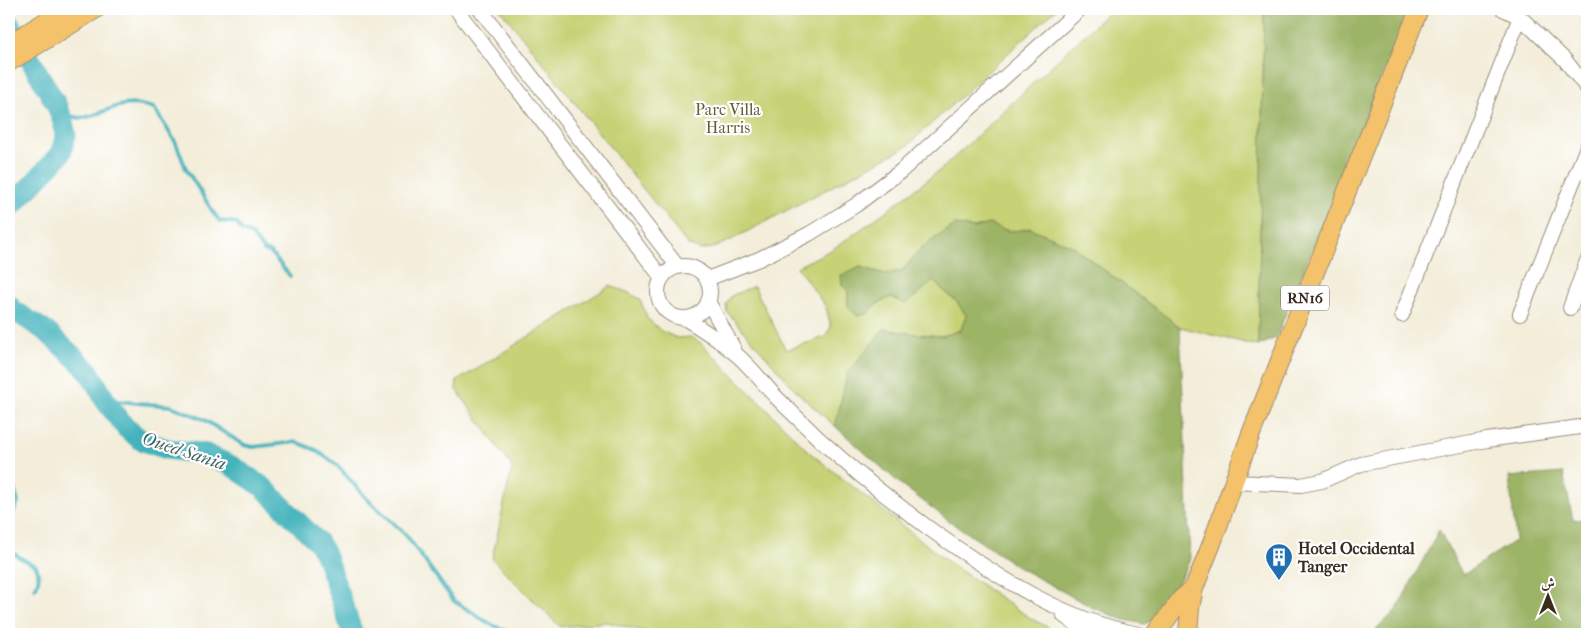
<svg xmlns="http://www.w3.org/2000/svg" width="1596" height="643" viewBox="0 0 1596 643" font-family="'IM FELL French Canon',Amiri,serif">
<style>
.green{fill:#c6d274;stroke:#807e49}
.forest{fill:#9cb466;stroke:#6c6f42}
.lines{fill:none;stroke-linecap:round;stroke-linejoin:round}
.stream{stroke:#42b2bc;stroke-width:4}
.river{stroke:#42b2bc;stroke-width:21}
.minor-casing{stroke:#978c7c;stroke-width:16}
.major-casing{stroke:#978c7c;stroke-width:20}
.minor{stroke:#fff;stroke-width:14}
.major{stroke:#f4c26a;stroke-width:18}
.labels{text-anchor:middle;stroke-width:4.5;stroke-linejoin:round;paint-order:stroke}
.shield{fill:#fff;stroke:#766a62;stroke-width:1}
.shield-label{font-size:15px;font-weight:bold;fill:#3b2a1e}
.park-label{font-size:16px;fill:#655c38;stroke:#fff}
.poi-label{font-size:16px;font-weight:bold;fill:#3b2a1e;stroke:#fff;text-anchor:start}
.water-label{font-size:18px;font-style:italic;fill:#3e605d;stroke:#fff}
</style>
<rect width="100%" height="100%" fill="#fff"/>
<filter id="ink" filterUnits="userSpaceOnUse"><feTurbulence type="fractalNoise" baseFrequency=".02" numOctaves="2"/><feDisplacementMap in="SourceGraphic" scale="10" xChannelSelector="R" yChannelSelector="G"/><feConvolveMatrix kernelMatrix="1 2 1 2 8 2 1 2 1" color-interpolation-filters="sRGB"/></filter>
<filter id="wash" filterUnits="userSpaceOnUse"><feTurbulence type="fractalNoise" baseFrequency=".0096" numOctaves="4" result="noise"/><feDisplacementMap in="SourceGraphic" scale="20" xChannelSelector="R" yChannelSelector="G"/><feGaussianBlur stdDeviation="1.12" result="paint"/><feColorMatrix in="noise" values="0 0 0 0 0 0 0 0 0 0 0 0 0 0 0 0 0 1.4 0 .05"/><feComposite in="paint" operator="in"/></filter>
<g filter="url(#wash)">
<rect width="100%" height="100%" fill="#f3edd9"/>
<g class="green">
<path d="M500 9H1056L906 147 731 240 713 248 700 250 688 245Z"/>
<path d="M1112 9H1264L1258 346 1180 327 1072 246 1030 228C1012 233 1006 231 989 224L975 228 955 225 921 248 902 271 885 274 860 267 851 272 848 291V306L867 314 875 305 891 297 906 304 933 281 957 302 966 315 961 330 942 336 915 334 848 372 835 426 800 395 727 312 726 305 731 296 754 286 786 350 825 337 831 327 826 307 797 267 833 249 885 212 944 167Z"/>
<path d="M610 286 627 292 640 299 647 318 661 331 677 338 691 337 702 344 809 452 947 561 1030 618 1061 634H655L607 622 560 627 492 559 512 467 456 389 457 381Z"/>
</g>
<g class="forest">
<path d="M1264 9H1410L1276 338 1258 346Z"/>
<path d="M989 224C1006 231 1012 233 1030 228L1072 246 1180 327 1190 560 1164 611 1157 619 1144 624 1125 620 1093 608 1020 568 948 520 898 482 835 426 848 372 884 329 915 334 942 336 961 330 966 315 957 302 933 281 906 304 891 297 875 305 867 314 857 316 848 306V291L842 285 841 275 851 272 860 267 885 274 902 271 921 248 955 225 975 228Z"/>
<path d="M1563 473 1573 520 1587 519V634H1372L1397 609 1439 530 1463 575 1516 540 1509 477Z"/>
</g>
<g class="lines">
<g class="stream">
<path d="M56 104C59 107 63 112 67 114 86 125 105 108 123 105 135 103 143 105 154 108L176 143 186 169 215 215 220 221 236 223 242 231 252 235 264 251 270 252 290 276"/>
<path d="M106 400 171 406 203 419 244 445 253 447 296 442 316 450 337 465 367 499 406 535 454 601 492 625 515 634"/>
<path d="M9 464 11 480 18 502 10 521 9 539"/>
<path d="M9 540 13 553 24 560 36 566C39 575 40 580 35 588"/>
<path d="M583 634H589"/>
<path d="M603 634H611"/>
</g>
<g class="river">
<path d="M9 23 56 104 62 118 66 135 60 155 9 209"/>
<path d="M9 305 13 310 47 332 88 370 107 403 125 427 141 440 167 449 206 454 232 466 263 487 318 542 325 554 353 634"/>
</g>
</g>
</g>
<g filter="url(#ink)">
<g class="lines">
<g class="minor-casing">
<g id="minor">
<path d="M456 9 662 278"/>
<path d="M480 9 678 267"/>
<path d="M1503 9 1520 17 1565 60 1587 88"/>
<circle cx="684" cy="292" r="26"/>
<path d="M707 279 759 259 809 234 856 205 901 171 1080 9"/>
<path d="M708 301 734 349"/>
<path d="M1570 308 1587 261"/>
<path d="M1520 314 1587 147"/>
<path d="M1402 315 1520 17"/>
<path d="M684 318C703 329 720 341 737 355 751 367 763 383 776 397 790 411 805 425 819 439 855 472 894 503 934 532 996 576 1063 620 1139 634"/>
<path d="M1234 482 1301 485 1322 481 1361 464 1487 440 1587 426"/>
<path d="M1064 616 1090 634"/>
</g>
</g>
<g class="major-casing">
<g id="major">
<path d="M9 44 66 9"/>
<path d="M9 62 96 9"/>
<path d="M1156 634 1181 599 1194 588"/>
<path d="M1188 634 1190 608 1194 588 1212 543 1249 439 1419 9"/>
</g>
</g>
<use href="#minor" class="minor"/>
<use href="#major" class="major"/>
</g>
</g>
<defs>
<g id="building-pin" transform="scale(1.4375)"><path d="M0 17L-7.5 6A9.5 9.5 0 1 1 7.5 6Z" fill="#1f6fb2" stroke="#fff"/><path d="M-4-6H4V6H1V3H-1V6H-4ZM-2.5-4.3h1.7v1.8h-1.7ZM.8-4.3h1.7v1.8H.8ZM-2.5-1h1.7V.8h-1.7ZM.8-1h1.7V.8H.8Z" fill="#fff"/></g>
</defs>
<g fill-rule="evenodd">
<use href="#building-pin" x="1279" y="557"/>
</g>
<g class="labels">
<rect class="shield" x="1281" y="285.5" width="48" height="25" rx="4"/>
<g class="shield-label">
<text x="1305" y="303">RN16</text>
</g>
<g class="park-label">
<text x="728" y="115">Parc Villa<tspan x="728" dy="18">Harris</tspan></text>
</g>
<g class="poi-label">
<text x="1298" y="554">Hotel Occidental<tspan x="1298" dy="18">Tanger</tspan></text>
</g>
<g class="water-label">
<text transform="translate(184 451) rotate(18)" y="6">Oued Sania</text>
</g>
</g>
<rect width="1596" height="643" fill="none" stroke="#fff" stroke-width="30"/>
<g transform="translate(1548 596)" stroke="#ffffff" stroke-width="4" paint-order="stroke">
<path d="M0-4L9 19L0 12L-9 19Z" fill="#3b2a1e"/>
<text y="-8" font-size="14" font-weight="bold" text-anchor="middle" fill="#3b2a1e">ش</text>
</g>
</svg>
